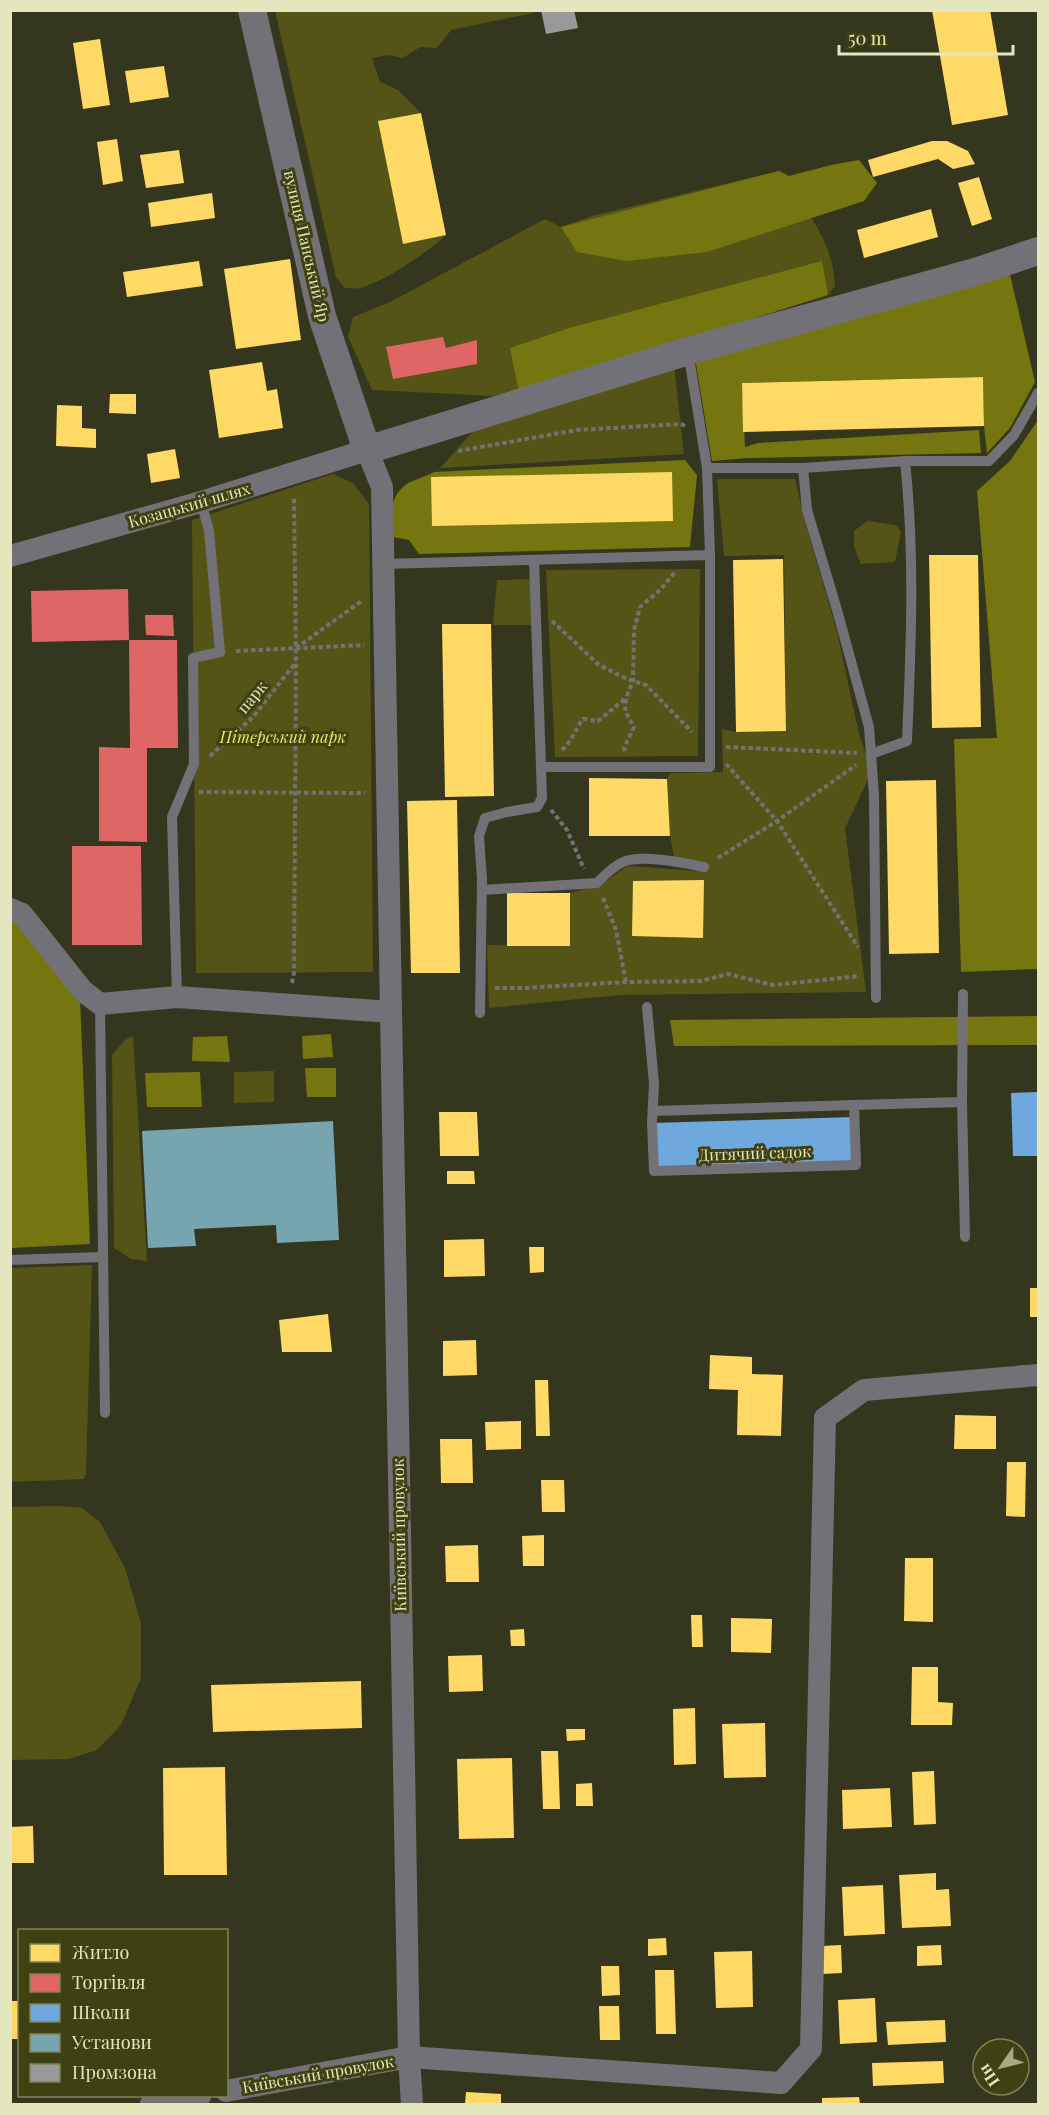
<svg xmlns="http://www.w3.org/2000/svg" width="1049" height="2115" viewBox="0 0 1049 2115" font-family="'Playfair Display',serif">
<style>
.green{fill:#535415}
.forest{fill:#75760f}
.homes{fill:#ffd966}
.shops{fill:#e06666}
.schools{fill:#6fa8dc}
.public{fill:#76a5af}
.industry{fill:#999}
.lines{fill:none;stroke-linecap:round;stroke-linejoin:round}
.path{stroke:#737273;stroke-width:4;stroke-dasharray:4.5 3;stroke-linecap:butt}
.service{stroke:#727177;stroke-width:10}
.minor{stroke:#727177;stroke-width:22}
.tertiary{stroke:#727177;stroke-width:28}
.labels{text-anchor:middle;stroke-width:6;stroke-linejoin:round;paint-order:stroke}
.street-label{font-size:16px;fill:#e4e7bd;stroke:#3f4113}
.park-label{font-size:16px;font-style:italic;fill:#e8eb67;stroke:#3f4113}
</style>
<rect width="100%" height="100%" fill="#35361e"/>
<g class="green">
<path d="M275 11H533V13L451 30 437 48 420 47 403 58 388 55 372 58 380 82 398 90 421 113 379 121 403 244 446 235C430 251 382 283 360 288 355 289 350 288 345 288L336 277Z"/>
<path d="M779 171C804 207 834 241 835 286L828 295 581 372 495 396 372 390 348 337 353 317 390 302 545 219 561 227 592 216Z"/>
<path d="M674 365 684 454 440 468 478 426Z"/>
<path d="M333 474 353 483 369 504 373 972 196 973 192 520Z"/>
<path d="M717 479H795L806 525 837 632 859 734 872 771 845 828 866 992 620 995 489 1008 487 945 570 946V893L602 884 628 866 698 871 675 861 670 836 667 779 670 773 723 772 722 729 737 732 786 731 784 555 724 556Z"/>
<path d="M867 521 896 525 901 532 895 562 861 564 854 547V531Z"/>
<path d="M700 569 698 756 555 757 546 570Z"/>
<path d="M534 579 536 625H493L497 580Z"/>
<path d="M133 1036 147 1261 131 1259 114 1248 112 1055 125 1040Z"/>
<path d="M274 1071V1102L234 1103V1072Z"/>
<path d="M92 1265 86 1473 84 1479 11 1482V1268Z"/>
<path d="M59 1506 82 1508 100 1522 125 1568 141 1623V1678L121 1725 97 1750 69 1759 11 1760V1507Z"/>
</g>
<g class="forest">
<path d="M859 160 877 183 864 201 707 252 626 261 577 252 561 227 779 171 789 176 831 165Z"/>
<path d="M822 261 828 295 519 392 510 348 569 328Z"/>
<path d="M1009 270 1035 382 1010 428 987 453 984 426 983 377 742 383 745 447 758 443 979 430 981 453 747 458 712 461 695 358Z"/>
<path d="M1038 420V969L961 972 954 739 997 738 977 491 1010 461Z"/>
<path d="M685 460 697 475 690 547 419 554 409 540 393 537C391 518 388 501 403 487 408 481 426 477 434 472Z"/>
<path d="M10 921 18 922 80 998 90 1244 11 1248Z"/>
<path d="M1038 1016V1045L674 1046 670 1020Z"/>
<path d="M331 1034 333 1057 303 1059 302 1036Z"/>
<path d="M227 1036 230 1062 192 1061 193 1037Z"/>
<path d="M305 1068H336V1097H307Z"/>
<path d="M200 1072 202 1107H147L145 1073Z"/>
</g>
<g class="homes">
<path d="M932 10H990L1008 115 952 125Z"/>
<path d="M100 39 110 105 83 109 73 43Z"/>
<path d="M164 66 169 97 130 103 125 71Z"/>
<path d="M421 113 446 235 403 244 378 121Z"/>
<path d="M117 139 123 181 103 185 97 142Z"/>
<path d="M932 141H947L968 151 975 164 953 169 938 159 873 177 868 160Z"/>
<path d="M179 150 184 183 146 188 140 155Z"/>
<path d="M979 177 992 219 972 226 958 183Z"/>
<path d="M212 193 215 218 151 227 148 203Z"/>
<path d="M931 209 938 237 864 258 857 230Z"/>
<path d="M290 259 301 340 236 349 224 269Z"/>
<path d="M199 261 203 286 127 297 123 272Z"/>
<path d="M262 362 267 391 277 389 283 428 219 438 209 370Z"/>
<path d="M983 377 984 426 743 432 742 383Z"/>
<path d="M110 394H136V414L109 413Z"/>
<path d="M57 405 82 406V428L96 429V448L56 446Z"/>
<path d="M175 449 180 478 151 483 147 454Z"/>
<path d="M672 472 673 521 432 526 431 477Z"/>
<path d="M929 555H978L981 727 932 728Z"/>
<path d="M783 559 786 731 736 732 733 560Z"/>
<path d="M442 624H491L494 796 445 797Z"/>
<path d="M589 778 667 779 670 836H589Z"/>
<path d="M936 780 939 953 889 954 886 781Z"/>
<path d="M457 800 460 973H411L407 801Z"/>
<path d="M704 880 703 938 632 936 633 881Z"/>
<rect x="507" y="893" width="63" height="53"/>
<path d="M439 1112H477L479 1156H440Z"/>
<path d="M447 1171H474L475 1184H447Z"/>
<path d="M484 1239 485 1276 444 1277V1240Z"/>
<path d="M529 1247H544V1272L530 1273Z"/>
<rect x="1030" y="1288" width="8" height="29"/>
<path d="M328 1314 332 1352H282L279 1320Z"/>
<path d="M476 1340 477 1375 443 1376V1341Z"/>
<path d="M710 1355 752 1357V1374L783 1375 781 1436 737 1435 738 1390 709 1389Z"/>
<path d="M535 1380H548L550 1436H536Z"/>
<path d="M955 1415 996 1416V1449H954Z"/>
<path d="M521 1421V1449L486 1450 485 1422Z"/>
<path d="M440 1439H472L473 1483H441Z"/>
<path d="M1007 1462H1026L1025 1517 1006 1516Z"/>
<path d="M541 1480H564L565 1512H542Z"/>
<path d="M544 1535V1566H523L522 1536Z"/>
<path d="M478 1545 479 1582H446L445 1546Z"/>
<path d="M905 1558H933V1622L904 1621Z"/>
<path d="M691 1615H702L703 1647H692Z"/>
<path d="M731 1618 772 1619 771 1653 731 1652Z"/>
<path d="M524 1629 525 1646H511L510 1630Z"/>
<path d="M482 1655 483 1691 449 1692 448 1656Z"/>
<path d="M912 1667H938V1702L953 1703 952 1725H911Z"/>
<path d="M361 1681 362 1728 213 1732 211 1685Z"/>
<path d="M695 1708 696 1764 674 1765 673 1709Z"/>
<path d="M765 1723 766 1777 724 1778 722 1724Z"/>
<path d="M566 1729H585V1740L567 1741Z"/>
<path d="M541 1751H558L560 1809H543Z"/>
<path d="M512 1758 514 1838 459 1839 457 1759Z"/>
<path d="M225 1767 227 1875H164L163 1768Z"/>
<path d="M934 1771 936 1824 914 1825 912 1772Z"/>
<path d="M592 1783 593 1806H576V1784Z"/>
<path d="M890 1788 892 1827 843 1829 842 1790Z"/>
<path d="M33 1826 34 1863H10V1827Z"/>
<path d="M936 1873V1890L949 1889 951 1926 902 1928 899 1875Z"/>
<path d="M883 1885 885 1934 844 1936 842 1887Z"/>
<path d="M666 1938 667 1955 648 1956V1939Z"/>
<path d="M841 1945 842 1973 822 1974 821 1946Z"/>
<path d="M941 1945 942 1965 917 1966V1946Z"/>
<path d="M752 1951 753 2007 716 2008 714 1952Z"/>
<path d="M601 1966H619L620 1995 602 1996Z"/>
<path d="M655 1970H674L676 2034H656Z"/>
<path d="M875 1998 877 2042 840 2044 838 2000Z"/>
<rect x="10" y="2001" width="10" height="38"/>
<path d="M599 2006H619L620 2040H600Z"/>
<path d="M945 2020 946 2042 888 2045 886 2022Z"/>
<path d="M983 2054V2079L977 2080 975 2055Z"/>
<path d="M943 2061 944 2083 873 2086 872 2063Z"/>
<path d="M466 2092 501 2094V2104H465Z"/>
<path d="M859 2097 860 2104H822V2098Z"/>
</g>
<g class="shops">
<path d="M443 337 446 348 477 340V364L393 379 386 347Z"/>
<path d="M128 589 129 640 32 642 31 591Z"/>
<path d="M145 615H173L174 636 146 635Z"/>
<path d="M129 640H177L178 748H147V842L99 841V747L130 748Z"/>
<path d="M72 846H141L142 945H72Z"/>
</g>
<g class="schools">
<path d="M1038 1092V1156H1013L1011 1093Z"/>
<path d="M854 1117 856 1165 654 1171 652 1123Z"/>
</g>
<path class="public" d="M333 1121 339 1240 277 1243 276 1225 194 1229 196 1246 148 1248 142 1131Z"/>
<path class="industry" d="M541 10H574L578 28 546 34Z"/>
<g class="lines">
<g class="path">
<path d="M458 451 577 430 681 424 685 426"/>
<path d="M552 621 599 665 627 679 646 685 692 732"/>
<path d="M296 648 363 600"/>
<path d="M236 651 364 645"/>
<path d="M726 747 857 753"/>
<path d="M562 750C572 741 575 730 583 719L598 721 626 698"/>
<path d="M625 751 624 748 634 727 625 711 626 698 633 681 634 630 640 607 660 590 675 572"/>
<path d="M210 756 253 717 296 662"/>
<path d="M726 764 777 821 858 947"/>
<path d="M199 792 365 793"/>
<path d="M551 810 567 830 584 869"/>
<path d="M718 858 777 821 856 765"/>
<path d="M603 898 616 930 626 982"/>
<path d="M292 983 294 973 296 662 294 496"/>
<path d="M495 988H524L626 982 701 981 728 974 773 985 860 976"/>
</g>
<g class="service">
<path d="M688 351 707 468H803L807 510 837 610 869 727 874 796 876 998"/>
<path d="M905 461H989L1014 435 1038 393"/>
<path d="M707 468 710 555"/>
<path d="M803 468 905 461C915 555 911 648 907 741L871 754"/>
<path d="M384 564 710 555V767H541L534 560"/>
<path d="M482 890 597 883C605 875 612 867 623 862 641 854 684 863 704 867"/>
<path d="M177 997 172 817 194 764 193 658 220 652 209 531 201 502"/>
<path d="M100 1004 105 1413"/>
<path d="M647 1007 654 1084 652 1123 654 1171 856 1165 854 1105 962 1102 963 994"/>
<path d="M480 1013 482 879 479 836 485 818 507 812 537 807 542 798 541 767"/>
<path d="M962 1102 965 1237"/>
<path d="M653 1111 854 1105"/>
<path d="M10 1260 102 1257"/>
</g>
<g class="minor">
<path d="M10 556 201 502 367 450 382 487 409 2057 412 2104"/>
<path d="M10 909 22 914 83 991 100 1004 177 997 391 1012"/>
<path d="M226 2091 409 2057 781 2083 811 2049 825 1418 864 1390 1038 1375"/>
<path d="M151 2104 200 2096"/>
</g>
<path class="tertiary" d="M252 10 322 316 367 450 688 351 975 272 1038 251"/>
</g>
<g class="labels">
<g class="street-label">
<text transform="translate(307 246) rotate(77)" y="6">вулиця Панський Яр</text>
<text transform="translate(189 505) rotate(-16)" y="6">Козацький шлях</text>
<text transform="translate(252 697) rotate(-50)" y="6">парк</text>
<text transform="translate(755 1153) rotate(-2)" y="6">Дитячий садок</text>
<text transform="translate(399 1535) rotate(-91)" y="6">Київський провулок</text>
<text transform="translate(318 2074) rotate(-10)" y="6">Київський провулок</text>
</g>
<g class="park-label">
<text x="283" y="743">Пітєрський парк</text>
</g>
</g>
<rect width="1049" height="2115" fill="none" stroke="#e4e7bd" stroke-width="24"/>
<rect x="18" y="1929" width="210" height="168" fill="#3f4113" stroke="#818357" stroke-width="1.5"/>
<rect x="30" y="1944" width="30" height="18" fill="#ffd966" stroke="#818357" stroke-width="1.5"/>
<text x="72" y="1959" font-size="18" fill="#e4e7bd">Житло</text>
<rect x="30" y="1974" width="30" height="18" fill="#e06666" stroke="#818357" stroke-width="1.5"/>
<text x="72" y="1989" font-size="18" fill="#e4e7bd">Торгівля</text>
<rect x="30" y="2004" width="30" height="18" fill="#6fa8dc" stroke="#818357" stroke-width="1.5"/>
<text x="72" y="2019" font-size="18" fill="#e4e7bd">Школи</text>
<rect x="30" y="2034" width="30" height="18" fill="#76a5af" stroke="#818357" stroke-width="1.5"/>
<text x="72" y="2049" font-size="18" fill="#e4e7bd">Установи</text>
<rect x="30" y="2064" width="30" height="18" fill="#999999" stroke="#818357" stroke-width="1.5"/>
<text x="72" y="2079" font-size="18" fill="#e4e7bd">Промзона</text>
<g transform="translate(1001 2067) rotate(235)"><circle r="28" fill="#3f4113" stroke="#818357" stroke-width="1.5"/>
<path d="M0-4.5L10 22L0 15L-10 22Z" fill="#a7a985"/>
<text y="-9" font-size="16" font-weight="bold" text-anchor="middle" fill="#e4e7bd">Пн</text>
</g>
<path d="M839 45v9h174v-9" fill="none" stroke="#e4e7bd" stroke-width="3"/>
<text x="848" y="45" font-size="18" fill="#e4e7bd" stroke="#3f4113" stroke-width="4.5" paint-order="stroke">50 m</text>
</svg>
